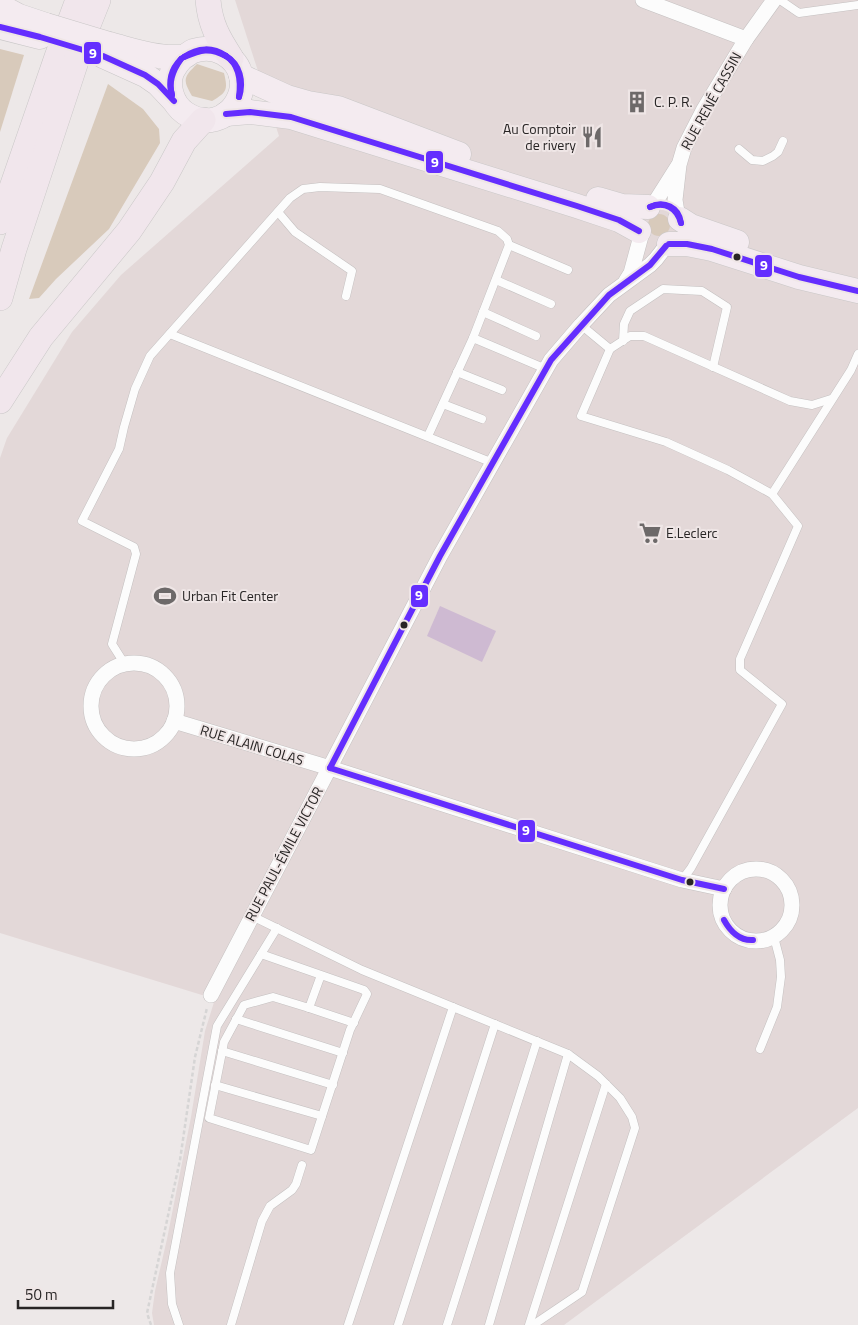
<svg xmlns="http://www.w3.org/2000/svg" width="858" height="1325" viewBox="0 0 858 1325" font-family="'Titillium Web',sans-serif">
<style>
.built{fill:#e3d8d8}
.green{fill:#d8cabb}
.water{fill:#cebad2}
.lines{fill:none;stroke-linecap:round;stroke-linejoin:round}
.service-casing{stroke:#c4c0c0;stroke-width:9}
.minor-casing{stroke:#c4c0c0;stroke-width:16}
.primary-casing{stroke:#c9c7c7;stroke-width:25}
.trunk-casing{stroke:#c9c7c7;stroke-width:26}
.path{stroke:#d6d5d5;stroke-width:2.5;stroke-dasharray:4 2.5;stroke-linecap:butt}
.service{stroke:#fcfcfc;stroke-width:8}
.minor{stroke:#fcfcfc;stroke-width:15}
.primary{stroke:#f4ebf0;stroke-width:24}
.trunk{stroke:#f1e6ec;stroke-width:25}
.primary-bridge-casing{stroke:#c9c7c7;stroke-width:25;stroke-linecap:butt}
.primary-bridge{stroke:#f4ebf0;stroke-width:24}
.bus-1-casing{stroke:#efe6e6;stroke-width:10}
.bus-1{stroke:#642efe;stroke-width:6}
.bus-dot{fill:#282525;stroke:#efe6e6;stroke-width:2}
.labels{text-anchor:middle;stroke-width:4;stroke-linejoin:round;paint-order:stroke}
.street-label{font-size:14px;fill:#282525;stroke:#efe6e6}
.poi-label{font-size:14px;fill:#282525;stroke:#efe6e6;text-anchor:start}
.line-badge{stroke:#efe6e6;stroke-width:2}
.badge-label{font-size:14px;text-anchor:middle;font-weight:bold;fill:#fff}
</style>
<rect width="100%" height="100%" fill="#ede8e8"/>
<path class="built" d="M235 0H858V1108L564 1325H154L152 1313 155 1291 167 1239 191 1117 205 1031 215 999 0 933V458L7 438 72 332 121 275 279 136Z"/>
<g class="green">
<path d="M0 49 24 55 0 132Z"/>
<path d="M197 64 224 73C228 90 227 92 212 101L192 96C182 79 184 77 197 64Z"/>
<path d="M108 84 143 109 159 129 160 143 109 229 56 279 39 298 29 299Z"/>
<circle cx="659" cy="225" r="11"/>
</g>
<path class="water" d="M440 606 496 631 482 662 427 636Z"/>
<g class="lines">
<g class="service-casing">
<g id="service">
<path d="M780 0 799 13 858 5"/>
<path d="M739 149 752 160 763 161 773 156 778 152 783 141"/>
<path d="M278 212 295 232 352 271 346 296"/>
<path d="M509 245 568 270"/>
<path d="M496 280 551 304"/>
<path d="M483 312 536 336"/>
<path d="M581 325 610 349 630 336H644L790 401 812 405 831 399"/>
<path d="M170 334 493 463"/>
<path d="M623 341 624 324 630 311 663 289 702 291 727 307 713 367"/>
<path d="M610 349 581 416 666 442 728 470 772 494"/>
<path d="M457 372 502 390"/>
<path d="M443 404 482 419"/>
<path d="M428 436 473 338 546 369"/>
<path d="M124 663 112 644 136 554 134 547 82 521 119 449 124 427 135 389 150 356 290 198 303 189 320 187 380 189 498 231 507 239 509 245 473 338"/>
<path d="M682 880 691 868 782 704 740 670V659L798 526 772 494 851 370 858 354"/>
<path d="M252 916 362 970 568 1054 598 1076 620 1098 632 1117 635 1128 582 1292 533 1325"/>
<path d="M261 954 364 990 367 994 350 1030 311 1150 209 1118 224 1042 244 1005 273 997 309 1008 321 975"/>
<path d="M309 1008 354 1023"/>
<path d="M236 1019 343 1053"/>
<path d="M760 1049 777 1007 781 977 780 960 774 937"/>
<path d="M222 1051 333 1085"/>
<path d="M215 1085 322 1116"/>
<path d="M179 1325 172 1304 170 1273 217 1026 277 928"/>
<path d="M231 1325 262 1221 270 1206 292 1190 296 1184 302 1165"/>
<path d="M348 1325 453 1007"/>
<path d="M398 1325 495 1024"/>
<path d="M447 1325 537 1041"/>
<path d="M489 1325 568 1054"/>
<path d="M529 1325 606 1084"/>
</g>
</g>
<g class="minor-casing">
<g id="minor">
<path d="M643 0 746 39"/>
<path d="M654 204 678 166"/>
<path d="M677 212 675 200 679 165 684 148 704 109 746 39 774 0"/>
<path d="M626 281 631 273 641 236"/>
<circle cx="134" cy="706" r="43"/>
<path d="M174 721 330 768 682 880 724 889"/>
<circle cx="756" cy="905" r="36"/>
<path d="M211 995 440 556 551 360 581 325 609 295 650 265 656 259 666 246"/>
</g>
</g>
<g class="primary-casing">
<g id="primary">
<path d="M0 6 19 16 46 25"/>
<path d="M0 27 40 37"/>
<path d="M109 44C129 49 151 57 172 57 175 57 180 57 183 57 187 56 190 52 193 51 203 48 214 48 223 53 266 77 228 142 185 113 172 104 167 86 172 72 175 66 179 61 183 57"/>
<path d="M103 56 145 75 158 84 174 101"/>
<path d="M241 76 287 97 308 103 338 108 459 154"/>
<path d="M226 114 250 112 291 117 577 206 619 220 639 231"/>
<path d="M598 199 622 206 648 207"/>
<path d="M680 219 691 226 737 242"/>
<path d="M669 244H687L712 249 799 277 858 291"/>
</g>
</g>
<g class="trunk-casing">
<g id="trunk">
<path d="M208 0C210 24 218 38 231 58"/>
<path d="M0 222 57 57 78 0"/>
<path d="M0 298 14 249 88 25 98 0"/>
<path d="M0 401 41 337 129 231 162 182 184 141 203 120"/>
</g>
</g>
<path class="path" d="M151 1325 147 1313 180 1160 195 1057 207 1008"/>
<use href="#service" class="service"/>
<use href="#minor" class="minor"/>
<use href="#primary" class="primary"/>
<use href="#trunk" class="trunk"/>
<g class="primary-bridge-casing">
<path id="primary-bridge" d="M46 25 109 44"/>
</g>
<use href="#primary-bridge" class="primary-bridge"/>
<g class="bus-1-casing">
<g id="bus-1">
<path d="M0 27 40 37 103 56 145 75 158 84 174 101"/>
<path d="M226 56C240 64 244 82 239 97"/>
<path d="M226 56C240 65 241 82 239 97"/>
<path d="M184 57C198 47 213 47 226 56"/>
<path d="M184 57C201 50 209 47 226 56"/>
<path d="M172 95C168 81 171 69 181 59"/>
<path d="M172 95C168 82 173 70 181 59"/>
<path d="M226 114 250 112 291 117 577 206 619 220 639 231"/>
<path d="M650 207C664 200 679 207 681 223"/>
<path d="M650 207C665 201 677 208 681 223"/>
<path d="M669 244H687L712 249 799 277 858 291"/>
<path d="M330 768 440 556 551 360 609 295 650 265 666 246"/>
<path d="M330 768 682 880 724 889"/>
<path d="M724 920C730 931 740 941 753 940"/>
</g>
</g>
<use href="#bus-1" class="bus-1"/>
</g>
<defs>
<g id="building-bare" transform="scale(1.725)"><path d="M-4-6H4V6H1V3H-1V6H-4ZM-2.5-4.3h1.7v1.8h-1.7ZM.8-4.3h1.7v1.8H.8ZM-2.5-1h1.7V.8h-1.7ZM.8-1h1.7V.8H.8Z" fill="#6d6969" stroke="#efe6e6" stroke-width="2.5" paint-order="stroke"/></g>
<g id="restaurant-bare" transform="scale(1.725)"><path d="M-5-6h1v4h1v-4h1v4h1v-4h1v5L-1.5 .5V6h-2V.5L-5-1ZM5-6V6H3V1.5H1.5Q1.5-4 5-6Z" fill="#6d6969" stroke="#efe6e6" stroke-width="2.5" paint-order="stroke"/></g>
<g id="supermarket-bare" transform="scale(1.725)"><path d="M-6-5.5h2.5l.6 2H6L4.5 2H-2.5L-4.4-4H-6ZM-1.5 3.2a1.3 1.3 0 1 0 .1 0ZM3 3.2a1.3 1.3 0 1 0 .1 0Z" fill="#6d6969" stroke="#efe6e6" stroke-width="2.5" paint-order="stroke"/></g>
<g id="stadium-bare" transform="scale(1.725)"><path d="M0-5a6.5 5 0 1 0 0 10a6.5 5 0 1 0 0-10ZM-3.5-1.8h7v3.6h-7Z" fill="#6d6969" stroke="#efe6e6" stroke-width="2.5" paint-order="stroke"/></g>
</defs>
<g fill-rule="evenodd">
<use href="#building-bare" x="637" y="102"/>
<use href="#restaurant-bare" x="592" y="137"/>
<use href="#supermarket-bare" x="650" y="533"/>
<use href="#stadium-bare" x="165" y="596"/>
</g>
<g class="bus-dot">
<circle cx="737" cy="257" r="4.5"/>
<circle cx="404" cy="625" r="4.5"/>
<circle cx="690" cy="882" r="4.5"/>
</g>
<g class="labels">
<g class="street-label">
<text transform="translate(711 101) rotate(-61)" y="5">RUE RENÉ CASSIN</text>
<text transform="translate(252 745) rotate(17)" y="5">RUE ALAIN COLAS</text>
<text transform="translate(284 854) rotate(-62)" y="5">RUE PAUL-ÉMILE VICTOR</text>
</g>
<g class="poi-label">
<text x="654" y="107">C. P. R.</text>
<text x="576" y="134" text-anchor="end">Au Comptoir<tspan x="576" dy="16">de rivery</tspan></text>
<text x="666" y="538">E.Leclerc</text>
<text x="182" y="601">Urban Fit Center</text>
</g>
</g>
<g class="line-badge">
<rect x="83" y="41" width="19" height="24" rx="5" fill="#642efe"/>
<rect x="425" y="150" width="19" height="24" rx="5" fill="#642efe"/>
<rect x="754" y="254" width="19" height="24" rx="5" fill="#642efe"/>
<rect x="410" y="584" width="19" height="24" rx="5" fill="#642efe"/>
<rect x="517" y="819" width="19" height="24" rx="5" fill="#642efe"/>
</g>
<g class="badge-label">
<text x="93" y="58">9</text>
<text x="435" y="167">9</text>
<text x="764" y="270">9</text>
<text x="419" y="600">9</text>
<text x="526" y="835">9</text>
</g>
<path d="M18 1300v8h95v-8" fill="none" stroke="#282525" stroke-width="2.5"/>
<text x="25" y="1300" font-size="15" fill="#282525" stroke="#efe6e6" stroke-width="4" paint-order="stroke">50 m</text>
</svg>
